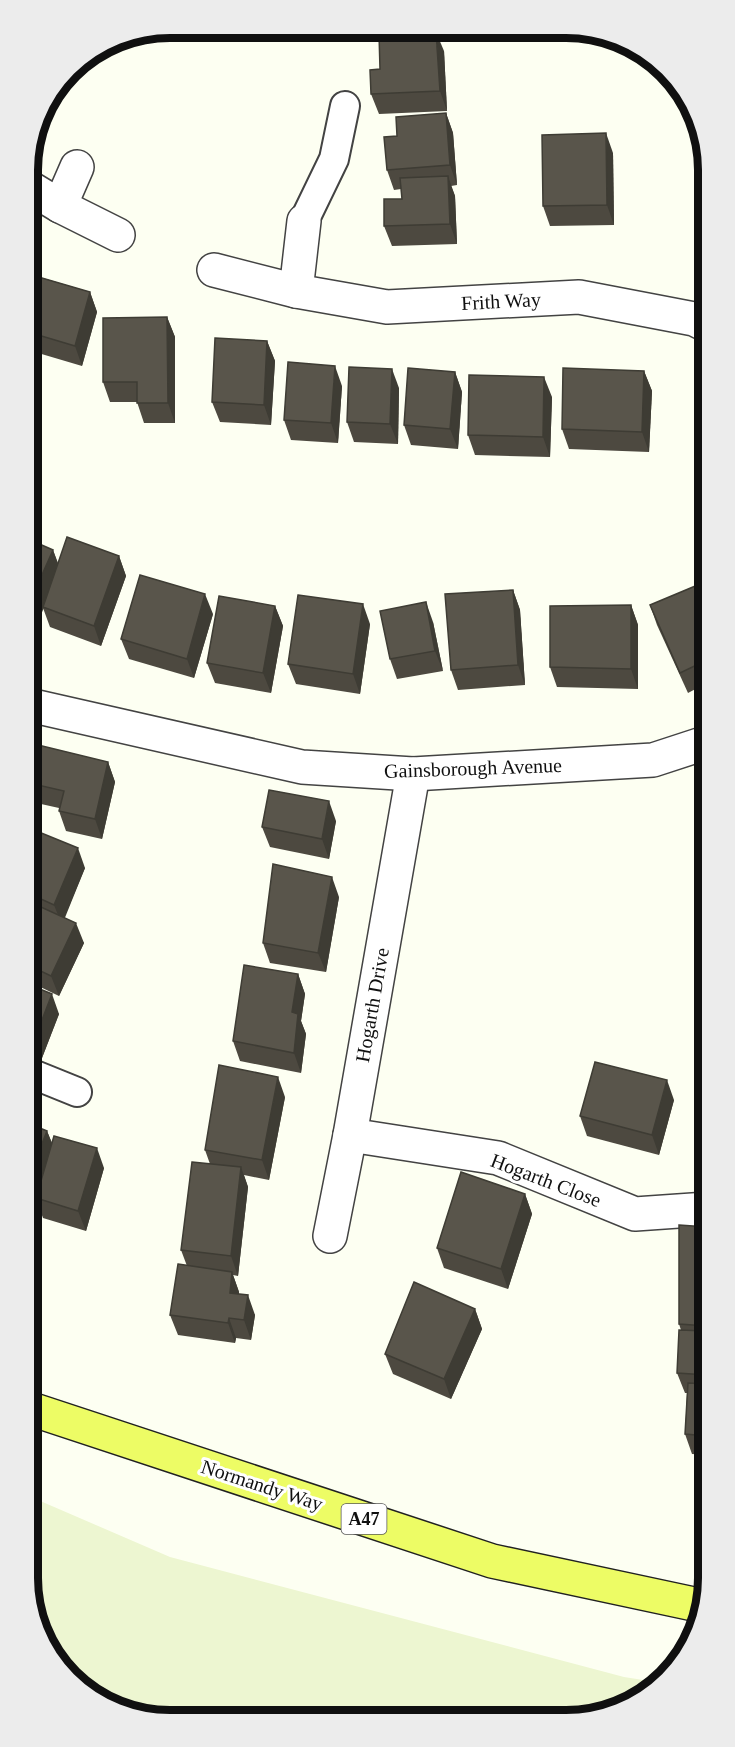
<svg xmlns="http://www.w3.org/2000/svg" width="735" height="1747" viewBox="0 0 735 1747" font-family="'Times New Roman',serif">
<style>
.farmland{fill:#edf6d1}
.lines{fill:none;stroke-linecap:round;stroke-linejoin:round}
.service-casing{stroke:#434343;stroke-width:32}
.minor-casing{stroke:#434343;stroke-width:36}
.primary-casing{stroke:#212121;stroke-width:36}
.service{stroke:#fff;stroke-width:28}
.minor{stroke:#fff;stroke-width:33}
.primary{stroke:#edfc65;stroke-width:33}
.wall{fill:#4d4940}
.shaded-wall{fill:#3e3c34}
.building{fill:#59554b;stroke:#3e3c34;stroke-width:1.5}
.labels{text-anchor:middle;stroke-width:6;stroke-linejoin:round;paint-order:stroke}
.shield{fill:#fff;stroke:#585858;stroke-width:1.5}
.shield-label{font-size:18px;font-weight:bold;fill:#101010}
.street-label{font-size:20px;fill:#101010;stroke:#fff}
.rim{fill:none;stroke:#101010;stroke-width:8}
</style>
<rect width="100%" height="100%" fill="#fdfff2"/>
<path class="farmland" d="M31 1497 170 1557 624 1677 656 1682 602 1715 142 1717 75 1684 32 1614Z"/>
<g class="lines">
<g class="service-casing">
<g id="service">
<path d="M304 221 334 159 345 106"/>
<path d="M30 1073 77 1092"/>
</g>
</g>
<g class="minor-casing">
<g id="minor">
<path d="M27 186 60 206 77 167"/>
<path d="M60 206 118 235"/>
<path d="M304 221 296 291 387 307 579 297 694 319 704 324"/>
<path d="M214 270 296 291"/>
<path d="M29 705 302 767 413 774 653 760 705 743"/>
<path d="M350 1135 498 1158 635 1214 707 1209"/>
<path d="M330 1236 350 1135 413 774"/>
</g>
</g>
<g class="primary-casing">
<path id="primary" d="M31 1409 492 1561 703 1606"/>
</g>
<use href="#service" class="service"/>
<use href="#minor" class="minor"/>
<use href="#primary" class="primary"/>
</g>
<g class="wall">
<path d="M351 28 420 29 421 31 354 36Z"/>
<path d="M444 51 447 111 379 114 371 94 380 69Z"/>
<path d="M446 113 453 133 457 185 451 186 455 196 457 244 392 246 384 226 402 199 401 189 394 190 387 170 397 136Z"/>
<path d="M613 153 614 225 550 226 543 206Z"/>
<path d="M36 276 90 292 97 312 82 366 28 350V301Z"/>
<path d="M167 317 175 337V423H144L137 402H110L103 382Z"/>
<path d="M267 341 275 361 271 425 220 422 212 402Z"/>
<path d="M644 371 652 391 649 452 569 449 562 429Z"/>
<path d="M455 372 462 392 458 449 411 445 404 425Z"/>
<path d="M342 386 338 443 291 440 284 420Z"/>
<path d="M399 388 398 444 354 442 347 422Z"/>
<path d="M552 397 550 457 475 455 468 435Z"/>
<path d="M28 539 53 550 58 563 119 556 126 576 101 646 50 627 43 608 37 624 29 620Z"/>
<path d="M705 582V684L688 693 657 625 650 605Z"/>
<path d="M513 590 520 610 525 685 458 690 451 670Z"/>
<path d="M631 605 638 625V689L557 687 550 667Z"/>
<path d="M275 606 283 626 271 693 215 683 207 663Z"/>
<path d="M213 614 194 678 129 659 121 639Z"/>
<path d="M433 622 443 671 397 679 390 659Z"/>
<path d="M370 624 360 694 296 684 288 664Z"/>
<path d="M108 762 115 782 102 839 66 831 59 811V808L32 802 29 793V765Z"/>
<path d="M336 821 329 859 270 847 262 827Z"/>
<path d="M29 828 85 868 64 918 84 943 59 996 30 982Z"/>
<path d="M339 897 326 972 270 963 263 943Z"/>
<path d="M298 974 305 994 301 1021 306 1034 301 1073 240 1061 233 1041Z"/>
<path d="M30 985 59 1014 42 1058 30 1053Z"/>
<path d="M285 1097 269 1180 244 1175 248 1187 238 1276 233 1275 239 1292V1294L255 1315 251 1340 236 1338 235 1343 178 1335 170 1315 187 1266 181 1250 210 1164 205 1150Z"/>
<path d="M674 1100 659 1155 587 1136 580 1116Z"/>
<path d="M30 1124 47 1131 52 1143 104 1168 86 1231 43 1218 36 1199 31 1210Z"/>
<path d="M525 1194 532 1214 508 1289 444 1268 437 1248Z"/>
<path d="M707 1227V1455L692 1454 685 1434 687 1393H685L677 1373 681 1330 679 1324Z"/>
<path d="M475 1309 482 1329 451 1399 393 1374 385 1354Z"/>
</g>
<g class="shaded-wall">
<path d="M436 32 444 51 447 111 440 91Z"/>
<path d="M101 46 83 62 82 58Z"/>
<path d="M63 78 65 83 50 95Z"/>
<path d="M446 113 453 133 457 185 450 165Z"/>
<path d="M606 133 613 153 614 225 607 205Z"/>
<path d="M448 176 455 196 457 244 450 224Z"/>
<path d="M31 262 38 282 28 299V268Z"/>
<path d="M90 292 97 312 82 366 75 346Z"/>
<path d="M167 317 175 337V423L168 403Z"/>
<path d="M267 341 275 361 271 425 264 405Z"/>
<path d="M335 366 342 386 338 443 331 423Z"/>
<path d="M392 369 399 388 398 444 390 424Z"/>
<path d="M644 371 652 391 649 452 642 432Z"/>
<path d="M455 372 462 392 458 449 450 429Z"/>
<path d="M544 377 552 397 550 457 543 437Z"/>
<path d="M53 550 60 570 37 624 29 604Z"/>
<path d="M119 556 126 576 101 646 94 626Z"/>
<path d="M513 590 520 610 525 685 518 665Z"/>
<path d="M205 594 213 614 194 678 187 659Z"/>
<path d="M426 602 433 622 443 671 435 651Z"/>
<path d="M363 604 370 624 360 694 353 674Z"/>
<path d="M631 605 638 625V689L631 669Z"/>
<path d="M275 606 283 626 271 693 263 673Z"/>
<path d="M108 762 115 782 102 839 95 819Z"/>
<path d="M329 801 336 821 329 859 322 839Z"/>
<path d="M78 848 85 868 62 925 54 905Z"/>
<path d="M332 877 339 897 326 972 318 953Z"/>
<path d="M76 923 84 943 59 996 51 976Z"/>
<path d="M298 974 305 994 301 1021 306 1034 301 1073 294 1053 292 1012Z"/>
<path d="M52 994 59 1014 42 1058 35 1038Z"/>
<path d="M278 1077 285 1097 269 1180 262 1160Z"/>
<path d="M667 1080 674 1100 659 1155 652 1135Z"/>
<path d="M47 1131 55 1151 31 1210V1208L30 1174Z"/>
<path d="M97 1148 104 1168 86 1231 78 1211Z"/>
<path d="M241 1167 248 1187 238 1276 231 1256Z"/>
<path d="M525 1194 532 1214 508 1289 501 1269Z"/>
<path d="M232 1272 239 1292 237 1312 230 1293Z"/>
<path d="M248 1295 255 1315 251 1340 244 1320Z"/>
<path d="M475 1309 482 1329 451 1399 444 1379Z"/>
<path d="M229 1318 236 1338 235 1343 228 1323Z"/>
</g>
<g class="building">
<path d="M436 32 440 91 371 94 370 70 380 69 379 34Z"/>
<path d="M446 113 450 165 387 170 384 137 397 136 396 117Z"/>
<path d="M606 133 607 205 543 206 542 135Z"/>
<path d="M448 176 450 224 384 226V199H402L400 178Z"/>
<path d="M28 260 31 262 28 268Z"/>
<path d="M35 276 90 292 75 346 28 332V301Z"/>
<path d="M167 317 168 403H137V382H103V318Z"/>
<path d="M215 338 267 341 264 405 212 402Z"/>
<path d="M288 362 335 366 331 423 284 420Z"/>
<path d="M349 367 392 369 390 424 347 422Z"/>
<path d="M408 368 455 372 450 429 404 425Z"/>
<path d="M563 368 644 371 642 432 562 429Z"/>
<path d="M469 375 544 377 543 437 468 435Z"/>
<path d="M67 537 119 556 94 626 43 607Z"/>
<path d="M28 539 53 550 29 604V603Z"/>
<path d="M140 575 205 594 187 659 121 639Z"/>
<path d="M705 582V661L680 673 650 605Z"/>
<path d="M513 590 518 665 451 670 445 594Z"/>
<path d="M298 595 363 604 353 674 288 664Z"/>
<path d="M219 596 275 606 263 673 207 663Z"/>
<path d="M426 602 435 651 390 659 380 611Z"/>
<path d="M631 605V669L550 667V606Z"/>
<path d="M34 744 108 762 95 819 59 811 64 791 29 783V765Z"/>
<path d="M269 790 329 801 322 839 262 827Z"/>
<path d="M29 828 78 848 54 905 30 894Z"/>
<path d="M273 864 332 877 318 953 263 943Z"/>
<path d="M30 902 76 923 51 976 30 966Z"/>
<path d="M244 965 298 974 292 1012 298 1014 294 1053 233 1041Z"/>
<path d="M30 985 52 994 35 1038 30 1036Z"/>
<path d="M595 1062 667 1080 652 1135 580 1116Z"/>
<path d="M219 1065 278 1077 262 1160 205 1150Z"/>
<path d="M30 1124 47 1131 30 1174Z"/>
<path d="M54 1136 97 1148 78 1211 36 1198Z"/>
<path d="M192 1162 241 1167 231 1256 181 1250Z"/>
<path d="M461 1172 525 1194 501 1269 437 1248Z"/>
<path d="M679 1225 707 1227V1326L679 1324Z"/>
<path d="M178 1264 232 1272 230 1293 248 1295 244 1320 229 1318 228 1323 170 1315Z"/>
<path d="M414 1282 475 1309 444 1379 385 1354Z"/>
<path d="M679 1330 707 1331V1375L677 1373Z"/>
<path d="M688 1383 707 1384V1436L685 1434Z"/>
</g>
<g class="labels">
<rect class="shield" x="341.5" y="1504" width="45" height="30" rx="4.5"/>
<g class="shield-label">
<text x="364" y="1525">A47</text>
</g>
<g class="street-label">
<text transform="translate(501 301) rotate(-3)" y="7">Frith Way</text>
<text transform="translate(473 768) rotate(-2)" y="7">Gainsborough Avenue</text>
<text transform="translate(372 1005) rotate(-80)" y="7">Hogarth Drive</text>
<text transform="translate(546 1180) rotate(21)" y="7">Hogarth Close</text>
<text transform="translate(262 1485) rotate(18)" y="7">Normandy Way</text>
</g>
</g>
<path d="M0 0H735V1747H0ZM170 38H566A132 132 0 0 1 698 170V1578A132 132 0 0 1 566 1710H170A132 132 0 0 1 38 1578V170A132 132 0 0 1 170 38Z" fill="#ececec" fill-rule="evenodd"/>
<path class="rim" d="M170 38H566A132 132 0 0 1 698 170V1578A132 132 0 0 1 566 1710H170A132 132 0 0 1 38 1578V170A132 132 0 0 1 170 38Z"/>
</svg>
